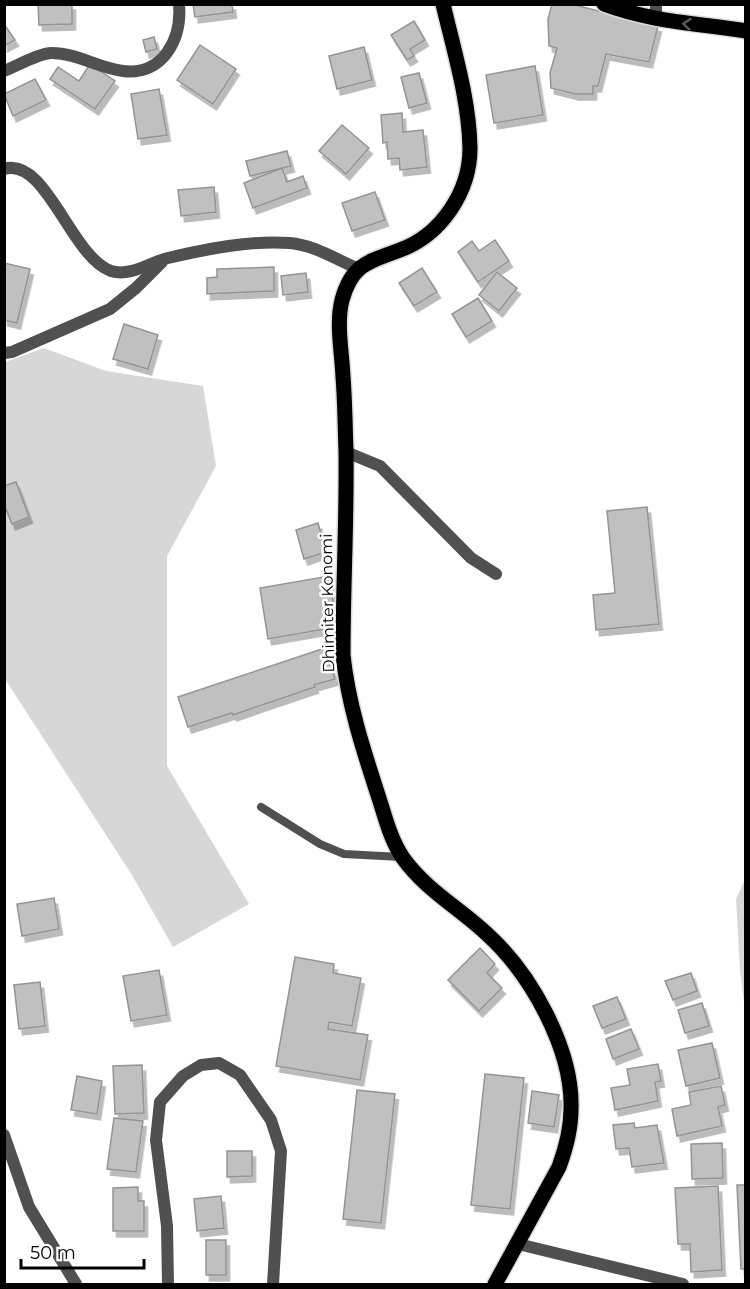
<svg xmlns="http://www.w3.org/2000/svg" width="750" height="1289" viewBox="0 0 750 1289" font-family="Montserrat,sans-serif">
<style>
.green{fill:#d7d7d7}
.building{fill:#c0c0c0;stroke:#949494;stroke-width:1.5;filter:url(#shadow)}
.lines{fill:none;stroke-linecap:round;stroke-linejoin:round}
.primary-casing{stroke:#dbdbdb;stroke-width:18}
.lane{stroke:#505050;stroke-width:8}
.street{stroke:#505050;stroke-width:12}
.primary{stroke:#000;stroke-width:15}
.oneway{stroke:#595959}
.labels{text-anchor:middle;stroke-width:5;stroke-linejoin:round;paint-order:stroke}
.street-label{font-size:16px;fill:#000;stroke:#fff}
</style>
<defs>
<filter id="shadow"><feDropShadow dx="3.5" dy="6" stdDeviation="0" flood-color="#0004"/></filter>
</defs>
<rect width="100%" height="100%" fill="#fff"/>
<g class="green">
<path d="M44 348 106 371 203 386 216 466 167 556V766L249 904 173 947 132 875 5 679V362Z"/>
<path d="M745 880H746L745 1011 740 970 736 899Z"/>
</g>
<g class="building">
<path d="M38 4H72V24L39 25Z"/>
<path d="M193 4H232L233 12 195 17Z"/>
<path d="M552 4H571L658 26 649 62 606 54 598 86H593V94H575L551 88 550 73 557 48 549 46 548 19Z"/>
<path d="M414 21 425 40 410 49 414 56 407 60 391 35Z"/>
<path d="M4 24 15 40 4 46Z"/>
<path d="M154 37 157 49 146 52 143 40Z"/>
<path d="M200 45 236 69 213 104 177 80Z"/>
<path d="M364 47 372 80 337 89 329 56Z"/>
<path d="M90 64 115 81 95 109 50 79 58 67 79 81Z"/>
<path d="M535 66 543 115 494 123 486 75Z"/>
<path d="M419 73 427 103 409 108 401 77Z"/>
<path d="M35 79 46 100 13 116 4 94Z"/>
<path d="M159 89 167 135 138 139 131 94Z"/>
<path d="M402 113 403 132 423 130 427 167 400 170 399 158 388 159 387 142 383 143 381 115Z"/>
<path d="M342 125 369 148 346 174 319 151Z"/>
<path d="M287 151 291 166 250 176 246 161Z"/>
<path d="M282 168 287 182 303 176 307 188 253 208 244 183Z"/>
<path d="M214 187 216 212 181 216 178 190Z"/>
<path d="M375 192 385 220 352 231 342 203Z"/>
<path d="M495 240 509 261 478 282 458 252 472 241 479 251Z"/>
<path d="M4 263 30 269 17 323 4 320Z"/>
<path d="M274 267V291L207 294V278L217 277V269Z"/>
<path d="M422 268 437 292 414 306 399 283Z"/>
<path d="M497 272 517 288 499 311 479 295Z"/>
<path d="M306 273 308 292 283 295 281 276Z"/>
<path d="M478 298 492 321 466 337 452 314Z"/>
<path d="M124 324 158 335 148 369 113 359Z"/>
<path d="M16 482 29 517 12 524 4 504V486Z"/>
<path d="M647 507 659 624 596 630 593 595 615 593 607 511Z"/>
<path d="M318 523 326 552 304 559 296 530Z"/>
<path d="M329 576 337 627 268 639 260 588Z"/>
<path d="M325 648 335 679 314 685 315 687 233 715 232 713 188 727 178 697Z"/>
<path d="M54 898 59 929 22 936 17 904Z"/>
<path d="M480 948 495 964 487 973 502 988 479 1011 448 980Z"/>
<path d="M295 957 334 964 333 973 361 978 352 1026 329 1022 328 1029 368 1035 360 1080 276 1066Z"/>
<path d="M159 970 167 1015 131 1021 123 976Z"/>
<path d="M691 973 697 991 673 1000 665 981Z"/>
<path d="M40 982 45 1026 19 1029 14 985Z"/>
<path d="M617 997 626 1019 602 1028 593 1006Z"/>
<path d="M702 1003 709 1026 685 1033 678 1010Z"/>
<path d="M631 1029 639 1049 613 1059 606 1039Z"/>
<path d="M712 1043 720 1078 686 1086 678 1050Z"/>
<path d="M658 1064 661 1081 655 1082 658 1101 615 1110 611 1088 630 1085 627 1069Z"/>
<path d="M142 1065 144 1113 115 1114 113 1066Z"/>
<path d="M485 1074 524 1078 510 1209 471 1205Z"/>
<path d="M77 1076 102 1081 97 1114 71 1110Z"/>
<path d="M721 1086 725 1105 718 1107 722 1126 677 1136 672 1109 691 1105 689 1092Z"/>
<path d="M357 1090 395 1094 381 1223 343 1219Z"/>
<path d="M532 1091 559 1095 554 1127 528 1123Z"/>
<path d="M114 1118 143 1121 136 1172 107 1169Z"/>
<path d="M634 1123 635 1128 657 1125 664 1163 632 1167 629 1148 616 1149 613 1125Z"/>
<path d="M722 1143 723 1178 692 1179 691 1144Z"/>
<path d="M227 1151H252V1176L227 1177Z"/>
<path d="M737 1185H746V1269H741Z"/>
<path d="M718 1186 722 1270 691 1272 690 1244H678L675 1188Z"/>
<path d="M138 1187V1201H144V1231H113V1188Z"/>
<path d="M221 1196 224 1228 197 1231 194 1199Z"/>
<rect x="206" y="1240" width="20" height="35"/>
</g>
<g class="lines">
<g class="primary-casing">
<g id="primary">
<path d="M443 4C454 51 469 99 470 148 470 192 441 235 400 250 368 262 352 264 342 300 336 324 342 352 343 377 345 401 345 426 346 450 347 518 343 586 343 655 348 703 363 749 378 795 385 816 390 839 403 858 425 889 459 908 487 934 531 974 573 1049 571 1109 571 1129 566 1148 559 1167L495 1284"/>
<path d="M604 4C652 22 696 23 746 31"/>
</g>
</g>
<path class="lane" d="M261 807 320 844 344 854 401 857"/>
<g class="street">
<path d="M656 19V4"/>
<path d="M4 71C17 66 39 53 52 53 77 53 98 68 123 71 163 76 182 39 179 4"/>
<path d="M4 169C46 156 71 257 111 271 131 277 150 262 168 258 207 249 250 240 290 243 314 245 337 260 359 269"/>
<path d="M4 353 12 352 110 309 136 288 162 262"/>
<path d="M346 452 380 466 471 558 496 574"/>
<path d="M4 1135 29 1207 76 1284"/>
<path d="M518 1244 683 1284"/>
<path d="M168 1284 167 1226 156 1140 160 1102 183 1076 201 1065 219 1063 240 1075 271 1120 281 1151 273 1284"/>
</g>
<use href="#primary" class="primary"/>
</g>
<defs><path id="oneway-chevron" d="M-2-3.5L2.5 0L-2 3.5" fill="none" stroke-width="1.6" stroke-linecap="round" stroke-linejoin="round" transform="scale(1.5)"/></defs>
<use class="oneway" href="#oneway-chevron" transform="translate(687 24) rotate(-174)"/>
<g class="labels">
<g class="street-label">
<text transform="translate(327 603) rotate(-91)" y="6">Dhimiter Konomi</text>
</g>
</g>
<rect width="750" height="1289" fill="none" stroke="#000000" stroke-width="12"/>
<path d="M21 1259v9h123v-9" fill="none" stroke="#000000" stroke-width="3"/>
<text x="30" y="1259" font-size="18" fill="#000000" stroke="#ffffff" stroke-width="4.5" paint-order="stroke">50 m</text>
</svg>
